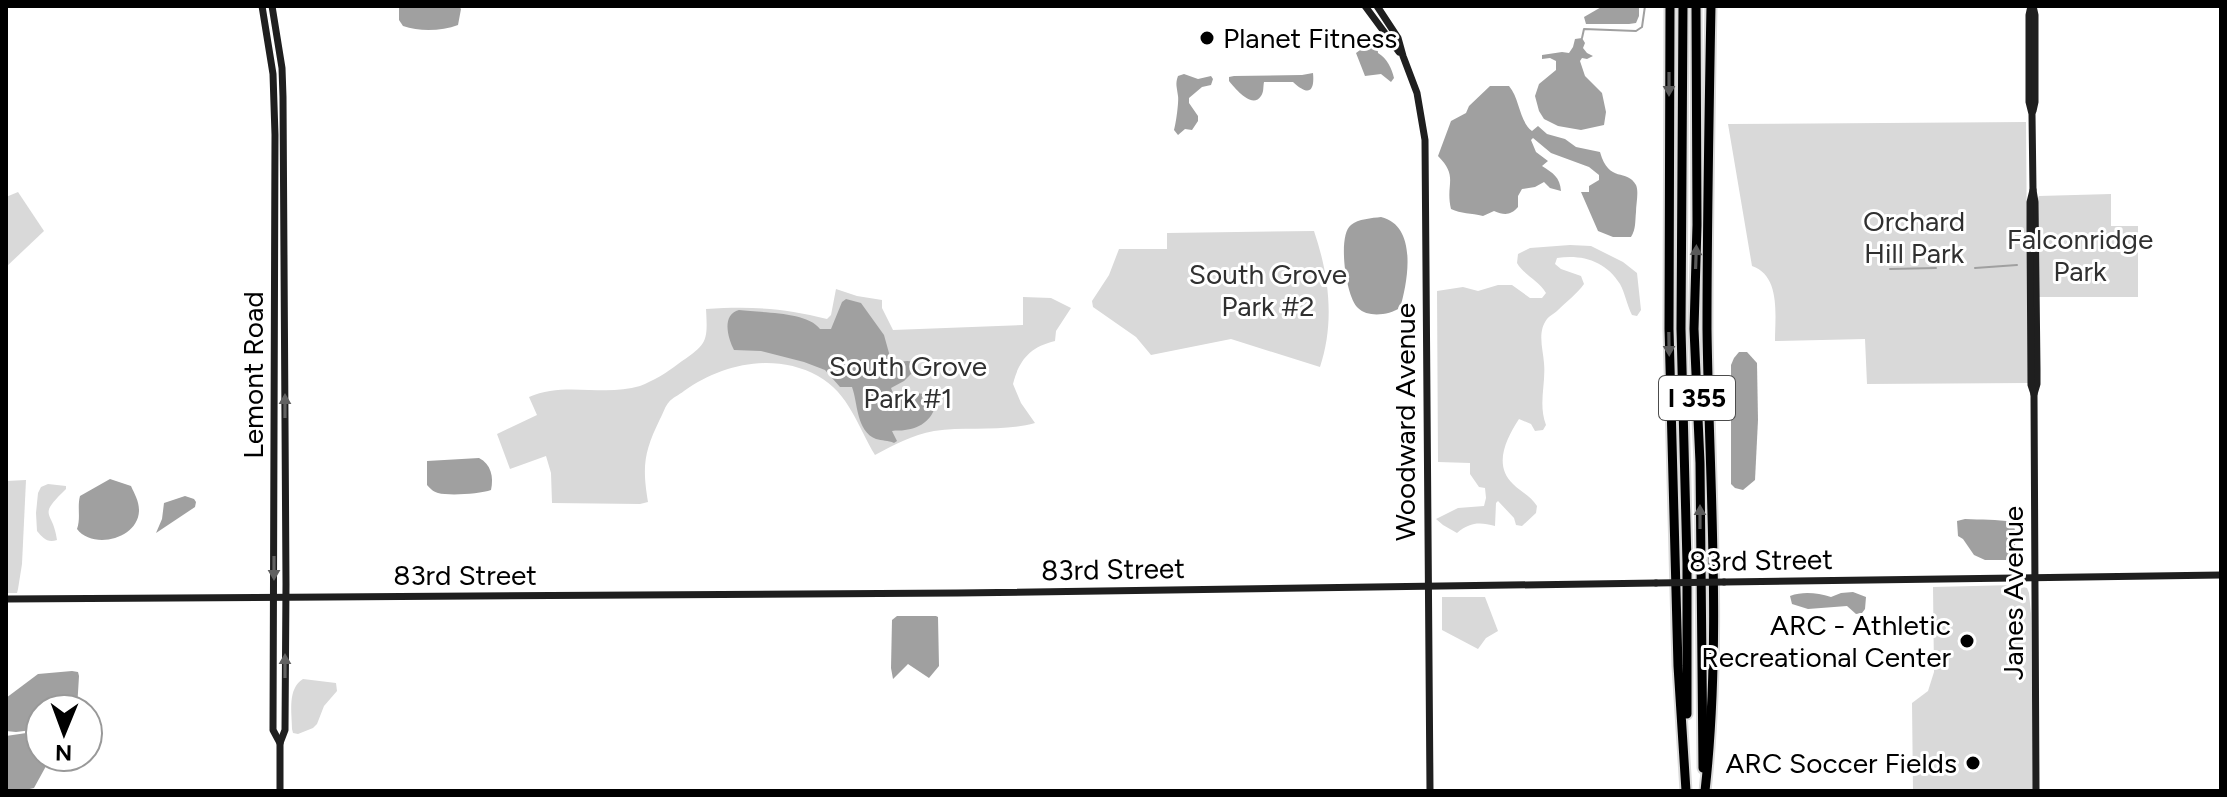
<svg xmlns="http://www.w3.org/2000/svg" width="2227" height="797" viewBox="0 0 2227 797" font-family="Figtree,sans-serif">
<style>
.green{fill:#d9d9d9}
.water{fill:#a0a0a0}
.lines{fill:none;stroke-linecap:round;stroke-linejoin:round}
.stream{stroke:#a0a0a0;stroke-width:2}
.highway-casing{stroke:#dbdbdb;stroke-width:13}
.secondary{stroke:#1f1f1f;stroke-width:7}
.highway{stroke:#000;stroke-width:9}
.secondary-bridge{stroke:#1f1f1f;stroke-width:7}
.oneway{fill:#595959}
.oneway2{fill:#626262}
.poi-dot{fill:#000;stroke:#fff;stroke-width:3}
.labels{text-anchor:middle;stroke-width:6;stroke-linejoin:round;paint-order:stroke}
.shield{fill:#fff;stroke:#4c4c4c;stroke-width:2}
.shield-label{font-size:26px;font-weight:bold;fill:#000}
.poi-label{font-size:28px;fill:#000;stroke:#fff;text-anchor:end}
.park-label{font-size:28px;fill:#303030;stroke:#fff}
.street-label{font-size:28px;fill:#000;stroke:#fff}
</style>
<rect width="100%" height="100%" fill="#fff"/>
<g class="green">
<path d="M2026 122 2028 383 1867 384 1865 339 1775 341C1775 316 1781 276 1752 266L1728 124Z"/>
<path d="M18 192 44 231 6 267V197Z"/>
<path d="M2111 194V226H2138V297H2039L2037 200 2039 196Z"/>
<path d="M1314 231C1329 275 1335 322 1320 367L1231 339 1151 355 1136 337 1093 307 1092 301 1109 275 1119 249H1167V233Z"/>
<path d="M1570 245 1591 246 1623 262 1637 273 1641 310 1637 316 1632 315C1627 305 1625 293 1620 284 1606 261 1582 254 1557 258L1555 264 1561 269 1581 276 1584 284C1577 294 1565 303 1557 311 1554 314 1549 316 1547 319 1537 332 1543 349 1544 363 1546 384 1538 404 1546 425L1543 430 1535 431 1531 424 1519 419C1506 439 1493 465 1513 484 1521 492 1531 496 1537 506L1536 513 1522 526 1516 525 1514 518 1498 501 1496 503 1495 526C1480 522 1470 522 1457 533L1443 525 1436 519 1458 508 1484 506 1486 498 1485 488 1479 487 1470 474V463L1438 462 1437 291 1463 287 1478 291 1498 285H1512L1530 298H1542L1546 293C1538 280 1524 275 1517 263L1518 254 1530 248Z"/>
<path d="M836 289 857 296 882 300V308L893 330 1023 325V297L1051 298 1071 308 1056 331 1055 341C1030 347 1019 360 1013 384L1021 403 1035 423C1003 432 967 426 934 431 912 435 894 445 875 455 858 427 849 393 818 376 774 352 722 364 684 391 679 395 672 398 669 402 665 406 663 414 660 419 644 452 642 466 648 502L640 504 552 503 551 473 546 456 510 469 497 434 537 415 529 397C564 381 604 397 640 386 653 381 668 372 678 364 707 344 708 343 706 309 751 306 784 308 827 319L831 315Z"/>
<path d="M26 480 22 564 18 589 17 593H6V481Z"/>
<path d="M48 484 66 486V489C36 518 53 509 57 540 47 543 43 538 37 531L36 513 38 493 41 487Z"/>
<path d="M2014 585 2027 588 2029 593 2031 614 2033 791H1913L1912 703 1928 691 1934 672 1933 587Z"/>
<path d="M1442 597H1485L1498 631 1486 638 1478 649 1442 630Z"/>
<path d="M303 679 336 683 337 691 324 706 317 724 313 728 298 734 293 733 292 729C292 712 287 689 303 679Z"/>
</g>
<g class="water">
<path d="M399 6H459L461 9 458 25C442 31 420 32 403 26L399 20Z"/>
<path d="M1603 6H1639V16L1636 23 1629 24H1586L1584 17Z"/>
<path d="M1582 38 1585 43 1583 48 1587 53 1593 56 1587 59 1582 58 1580 61 1585 76 1602 93 1606 112 1604 125 1581 130 1558 126 1544 119 1539 111 1535 96 1539 84 1556 70V61L1550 58 1542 59V55L1562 52 1569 53 1573 47 1575 39Z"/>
<path d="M1374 40 1377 43 1378 53C1387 58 1392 69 1394 78L1391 82 1381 74 1365 76 1356 53Z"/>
<path d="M1313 73C1315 94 1307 95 1293 82H1264C1263 87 1264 92 1261 96 1252 110 1234 87 1229 81V77L1234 76 1302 75Z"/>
<path d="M1184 74 1198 79 1211 76 1213 79 1211 85 1202 87 1189 98V103L1198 116V121L1192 130 1185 129 1178 135 1174 130C1176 124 1179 101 1178 96 1177 87 1175 84 1178 76Z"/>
<path d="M1490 86H1509C1520 99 1519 121 1532 131L1538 126 1547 134 1565 139 1576 147 1600 152C1609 184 1627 168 1636 185 1639 192 1636 204 1636 212 1635 221 1636 229 1631 237H1613L1598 231 1581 192H1589V186L1599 180V175L1589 167 1551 153 1533 138 1531 140 1536 152 1548 161 1542 166C1553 173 1560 177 1561 191L1550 188 1544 182 1535 187 1522 189 1518 196V207C1510 216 1504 215 1494 211L1483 216C1471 213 1461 214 1451 209 1445 184 1459 177 1438 156L1451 121 1466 113 1469 106Z"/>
<path d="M1381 217C1418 226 1408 281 1400 308 1389 315 1368 318 1358 308 1346 298 1337 235 1351 225 1358 219 1372 218 1381 217Z"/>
<path d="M846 299 861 303 884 335 889 353 888 361 879 369 880 372 885 373C893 365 906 356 916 364L915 370 904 381 891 388 893 393C907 395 922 390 935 398 938 415 922 429 905 430 901 431 896 430 892 431L897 441 894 443C888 440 882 441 876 439 856 431 858 403 852 387H840L825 370 804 362 761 351 734 350C728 338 721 315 739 310 760 313 807 311 820 329H831L842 302Z"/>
<path d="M1739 352H1747L1757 363 1758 420 1755 480 1743 490 1735 488 1731 484V365L1734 358Z"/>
<path d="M479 458C491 464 494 477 491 490 480 494 449 496 438 493 432 491 431 489 427 485V461Z"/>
<path d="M110 479 131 486C135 495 139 501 139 511 138 539 93 550 77 529 81 518 77 507 80 496Z"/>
<path d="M185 496 194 499 196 502 195 507 156 533 162 519 164 503Z"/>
<path d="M1965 519C1981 520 1997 519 2012 522 2019 536 2016 547 2009 560H1985L1974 555 1963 539 1958 536 1957 521Z"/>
<path d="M1853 592 1866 597 1865 609 1862 613 1856 614 1847 606 1808 609 1792 604 1790 596C1804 591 1817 593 1831 597L1841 593Z"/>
<path d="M897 616H936L938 617 939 666 929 678 908 664 893 679 891 668 892 620Z"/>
<path d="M72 671 78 672 79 676 77 709H40V729L16 732 6 731V698L38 674Z"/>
<path d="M40 731V757H51L34 788 25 790 6 789V736Z"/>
</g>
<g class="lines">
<g class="stream">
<path d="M1582 38 1584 29 1636 31 1642 27 1645 6"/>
<path d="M1975 268 2017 265"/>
<path d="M1890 269 1936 268"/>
</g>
<g class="highway-casing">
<g id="highway">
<path d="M1670 6 1669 329 1678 666 1686 791"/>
<path d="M1683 6 1681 329 1687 563V714"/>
<path d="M1696 6 1697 225 1694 329 1700 463 1703 768"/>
<path d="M1705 791C1722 638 1709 482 1707 329 1707 221 1709 113 1711 6"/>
</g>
</g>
<g class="secondary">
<path d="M262 6 273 74 275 135 273 730 280 743"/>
<path d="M272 6 282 68 283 97 286 584 285 730 280 743V791"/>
<path d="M1365 6 1399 52"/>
<path d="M1377 6 1398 38 1403 56 1417 93 1425 140 1430 791"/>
<path d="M2031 6 2029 15V102L2032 114 2033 190 2035 202 2037 369V384L2034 394"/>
<path d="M2033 111 2035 102V15L2033 6"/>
<path d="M2033 190 2030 202V228L2031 385 2034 394 2036 791"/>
<path d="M1724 582 2221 575"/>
<path d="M6 599 958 593 1656 583"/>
</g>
<use href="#highway" class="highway"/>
<path class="secondary-bridge" d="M1656 583 1724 582"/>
</g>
<defs><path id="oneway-solid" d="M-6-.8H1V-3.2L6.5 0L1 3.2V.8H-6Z" transform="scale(2)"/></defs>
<g class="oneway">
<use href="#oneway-solid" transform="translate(1669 84) rotate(90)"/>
<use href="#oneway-solid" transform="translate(1696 257) rotate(-88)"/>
<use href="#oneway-solid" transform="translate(1669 344) rotate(89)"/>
<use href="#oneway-solid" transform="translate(1700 517) rotate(-90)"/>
</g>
<g class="oneway2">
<use href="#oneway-solid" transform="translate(285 406) rotate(-90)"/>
<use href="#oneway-solid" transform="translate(274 568) rotate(90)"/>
<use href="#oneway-solid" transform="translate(285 666) rotate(-90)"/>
</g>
<g class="poi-dot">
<circle cx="1207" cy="38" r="8"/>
<circle cx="1967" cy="641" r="8"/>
<circle cx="1973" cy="763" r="8"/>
</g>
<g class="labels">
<rect class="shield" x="1659" y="376" width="76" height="44" rx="6"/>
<g class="shield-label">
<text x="1697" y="407">I 355</text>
</g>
<g class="poi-label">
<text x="1223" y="48" text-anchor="start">Planet Fitness</text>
<text x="1951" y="635">ARC - Athletic<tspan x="1951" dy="32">Recreational Center</tspan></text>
<text x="1957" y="773">ARC Soccer Fields</text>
</g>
<g class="park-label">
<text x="1914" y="231">Orchard<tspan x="1914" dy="32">Hill Park</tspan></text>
<text x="2080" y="249">Falconridge<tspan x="2080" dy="32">Park</tspan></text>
<text x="1268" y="284">South Grove<tspan x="1268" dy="32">Park #2</tspan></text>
<text x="908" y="376">South Grove<tspan x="908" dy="32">Park #1</tspan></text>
</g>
<g class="street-label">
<text transform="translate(253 375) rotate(-90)" y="10">Lemont Road</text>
<text transform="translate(1405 422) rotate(-90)" y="10">Woodward Avenue</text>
<text transform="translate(1761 560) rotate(-1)" y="10">83rd Street</text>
<text transform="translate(1113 569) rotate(-1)" y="10">83rd Street</text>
<text x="465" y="585">83rd Street</text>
<text transform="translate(2013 593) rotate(-90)" y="10">Janes Avenue</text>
</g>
</g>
<rect width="2227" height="797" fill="none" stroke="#000000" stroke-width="16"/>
<g transform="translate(64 733) rotate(181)"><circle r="38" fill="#ffffff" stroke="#999999" stroke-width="2"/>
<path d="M0-6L14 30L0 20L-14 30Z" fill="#000000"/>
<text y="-12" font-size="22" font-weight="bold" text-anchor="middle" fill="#000000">N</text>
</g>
</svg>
